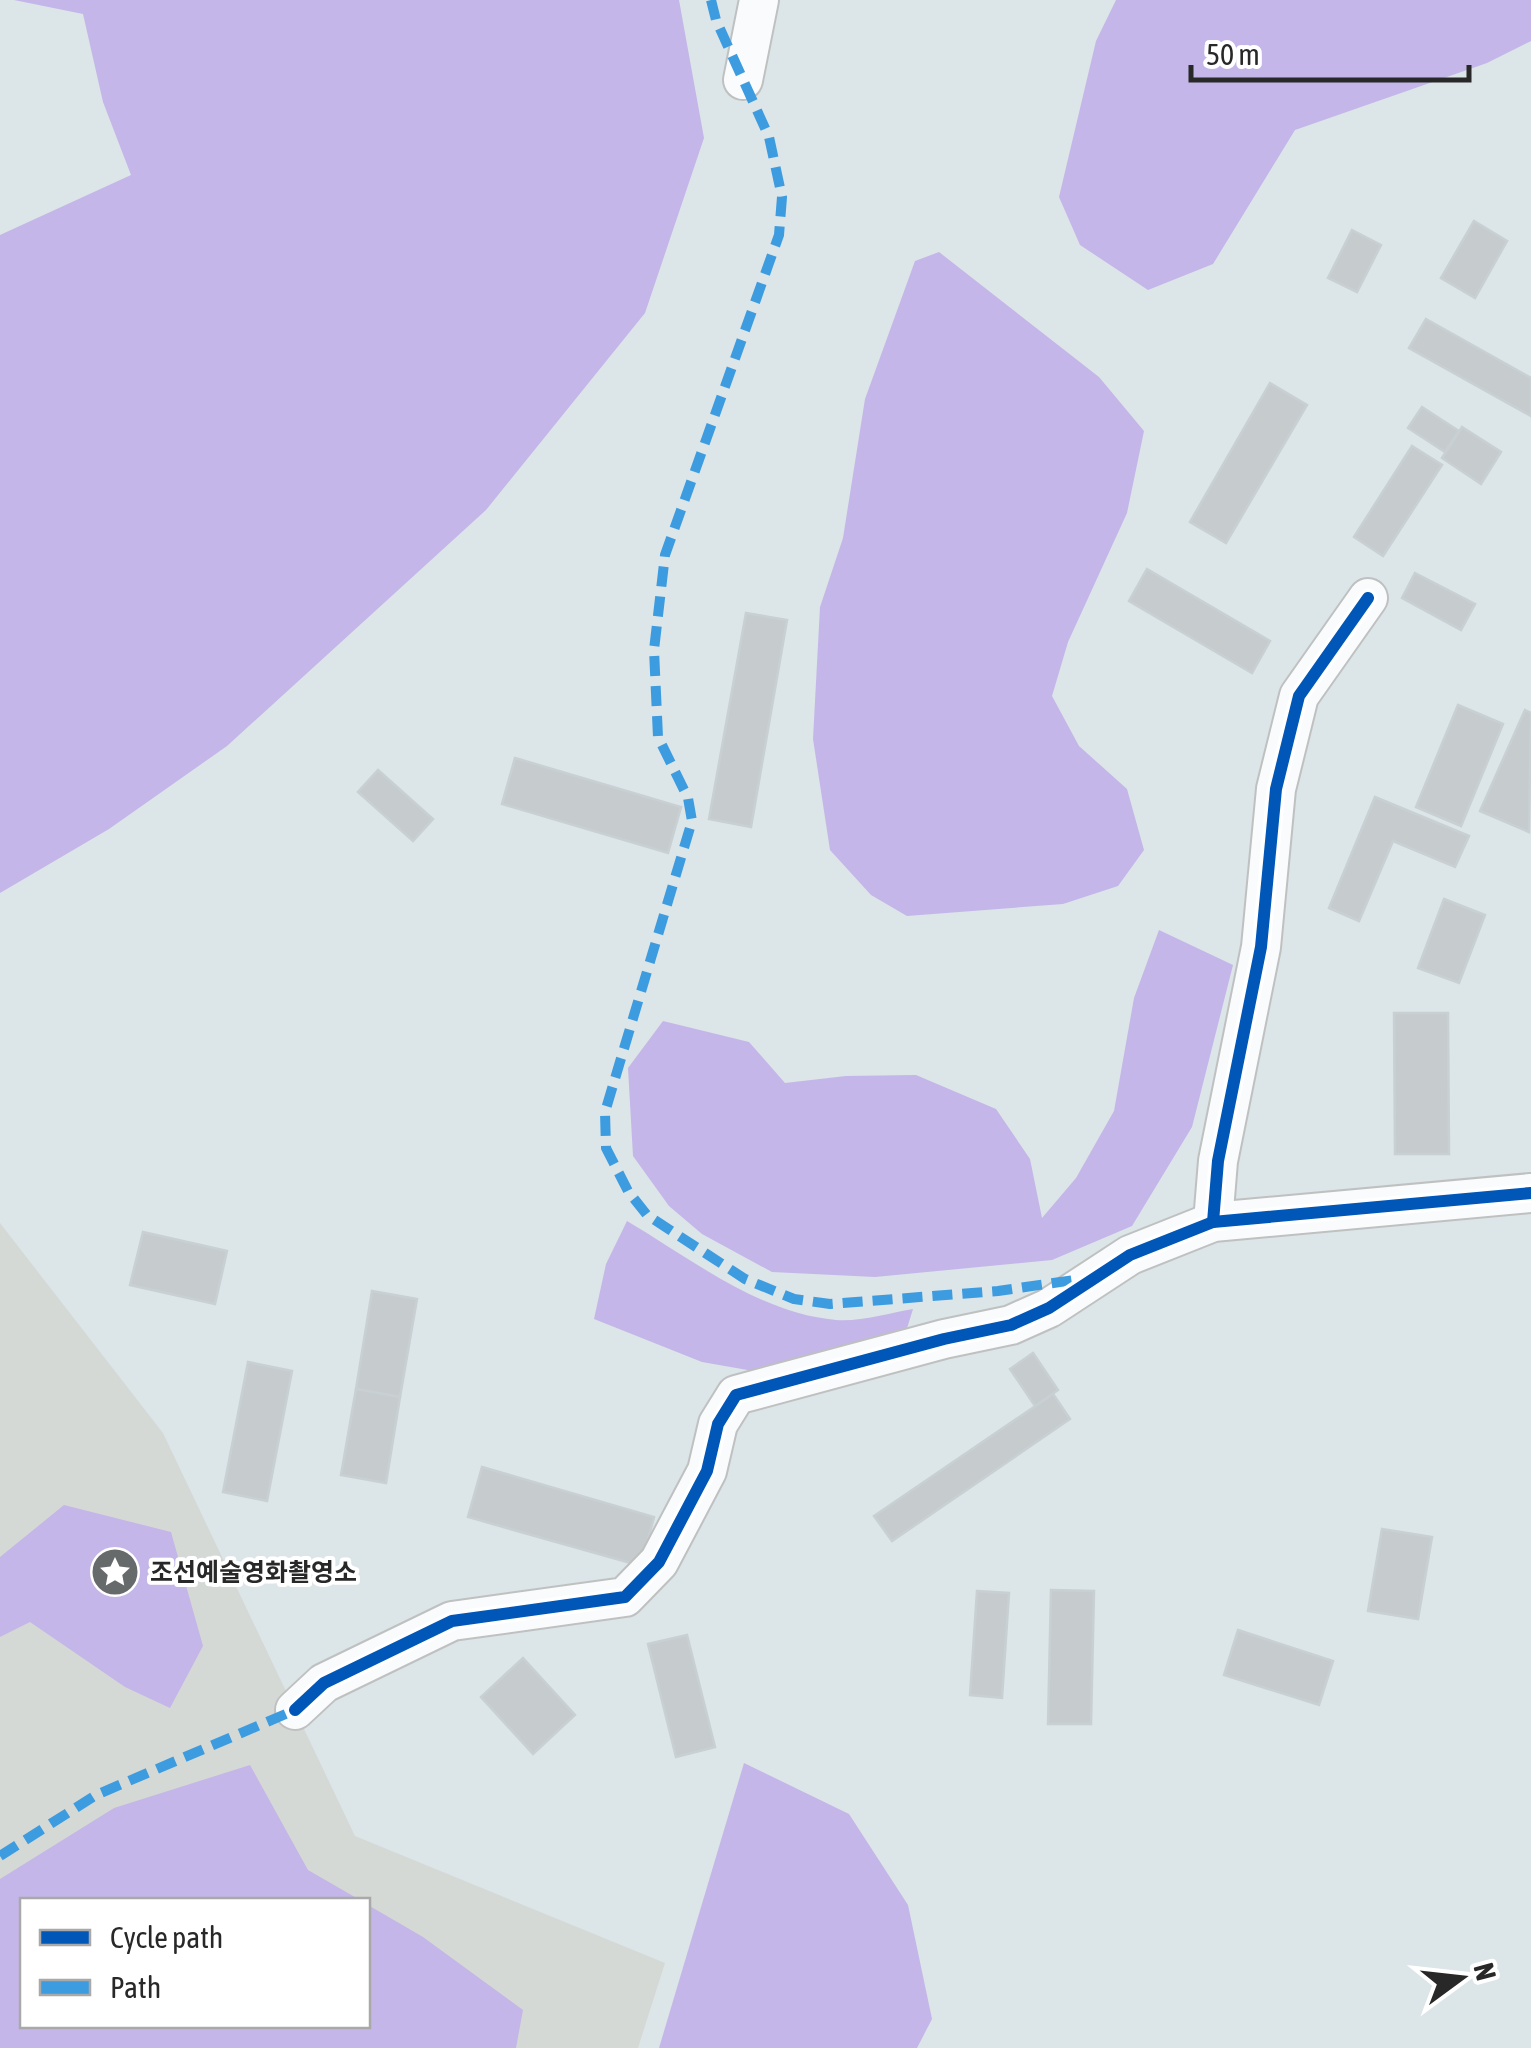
<svg xmlns="http://www.w3.org/2000/svg" width="1531" height="2048" viewBox="0 0 1531 2048" font-family="'Asap Condensed','Noto Sans KR',sans-serif">
<style>
.industrial{fill:#d5d9d5;fill-rule:evenodd}
.green{fill:#c4b6e8}
.building{fill:#c6cbce;stroke:#c9d0d3;stroke-width:2.5}
.lines{fill:none;stroke-linecap:round;stroke-linejoin:round}
.street-casing{stroke:#bfc1c1;stroke-width:42}
.street{stroke:#fafbfc;stroke-width:38}
.quiet{stroke:#3d9ce0;stroke-width:10;stroke-dasharray:20 10;stroke-linecap:butt}
.cycleway-casing{stroke:#fff;stroke-width:19}
.cycleway{stroke:#0057b8;stroke-width:12}
.labels{text-anchor:middle;stroke-width:8;stroke-linejoin:round;paint-order:stroke}
.poi-label{font-size:25px;font-weight:bold;fill:#282828;stroke:#fff;text-anchor:start}
</style>
<rect width="100%" height="100%" fill="#dce5e8"/>
<path class="industrial" d="M0 1223 163 1433 355 1836 665 1963 638 2048H0ZM22 1900H368V2026H22Z"/>
<g class="green">
<path d="M14 0H679L704 138 645 313 486 510 227 746 109 829 0 893V235L131 175 103 102 83 14Z"/>
<path d="M1116 0H1531V41L1487 63 1295 130 1213 264 1148 290 1080 245 1059 197 1096 41Z"/>
<path d="M939 252 1099 377 1144 431 1127 513 1068 642 1052 696 1079 746 1127 789 1144 850 1118 886 1063 904 907 916 871 895 830 850 813 739 820 607 843 538 865 399 915 261Z"/>
<path d="M1159 930 1233 965 1192 1127 1132 1226 1052 1260 875 1277 772 1272 702 1234 669 1206 633 1156 628 1068 663 1021 749 1042 785 1083 846 1076 916 1075 996 1109 1030 1159 1042 1218 1076 1178 1114 1111 1134 998Z"/>
<path d="M627 1221C690 1258 760 1314 836 1320 860 1322 889 1313 913 1309L904 1338 759 1372 702 1362 594 1319 606 1264Z"/>
<path d="M64 1505 171 1532 203 1646 170 1708 125 1687 30 1622 0 1637V1557Z"/>
<path d="M744 1763 849 1814 908 1905 932 2019 917 2048H659Z"/>
<path d="M250 1765 308 1870 360 1900H22V2026H368V1905L423 1937 523 2010 516 2048H0V1879L114 1808Z"/>
</g>
<g class="building">
<path d="M1474 221 1507 241 1475 298 1441 278Z"/>
<path d="M1352 230 1381 245 1357 292 1328 278Z"/>
<path d="M1426 319 1531 378V416L1409 348Z"/>
<path d="M1270 383 1307 405 1226 543 1190 522Z"/>
<path d="M1422 407 1459 431 1445 452 1408 428Z"/>
<path d="M1462 427 1501 452 1481 484 1442 458Z"/>
<path d="M1412 446 1442 465 1383 556 1354 537Z"/>
<path d="M1147 569 1270 641 1252 673 1129 601Z"/>
<path d="M1415 573 1475 604 1461 630 1402 598Z"/>
<path d="M746 613 787 620 751 827 709 819Z"/>
<path d="M1458 705 1503 724 1461 826 1416 807Z"/>
<path d="M1525 710 1531 713 1529 832 1480 811Z"/>
<path d="M515 758 681 807 668 853 502 804Z"/>
<path d="M378 770 433 819 413 841 358 792Z"/>
<path d="M1375 797 1469 836 1455 867 1393 841 1359 921 1329 908Z"/>
<path d="M1444 899 1485 915 1459 983 1418 968Z"/>
<path d="M1394 1013H1448L1449 1154H1395Z"/>
<path d="M143 1232 227 1251 215 1304 130 1285Z"/>
<path d="M372 1291 417 1299 400 1397 356 1389Z"/>
<path d="M1033 1353 1058 1390 1035 1406 1010 1369Z"/>
<path d="M248 1362 292 1371 267 1501 223 1492Z"/>
<path d="M356 1389 400 1397 386 1483 341 1475Z"/>
<path d="M1053 1394 1070 1419 892 1541 874 1516Z"/>
<path d="M482 1467 654 1517 641 1566 468 1517Z"/>
<path d="M1382 1529 1432 1537 1418 1619 1368 1611Z"/>
<path d="M1051 1590 1094 1591 1091 1724H1048Z"/>
<path d="M977 1591 1009 1593 1002 1698 970 1695Z"/>
<path d="M1238 1630 1333 1661 1319 1705 1224 1675Z"/>
<path d="M687 1635 715 1747 676 1757 648 1644Z"/>
<path d="M523 1658 575 1715 533 1754 481 1697Z"/>
</g>
<g class="lines">
<g class="street-casing">
<g id="street">
<path d="M743 80 759 0"/>
<path d="M1213 1222 1218 1161 1261 947 1276 789 1299 696 1368 598"/>
<path d="M295 1710 324 1683 452 1621 625 1597 659 1562 707 1471 718 1424 736 1395 944 1339 1011 1325 1049 1308 1130 1255 1213 1222 1531 1193"/>
</g>
</g>
<use href="#street" class="street"/>
<g class="quiet">
<path d="M711 0 716 20 769 137 782 197 779 235 665 555 654 650 658 737 688 798 692 821 605 1112 606 1148 628 1191 647 1215 745 1279 794 1299 830 1304 998 1291 1081 1279"/>
<path d="M0 1856 96 1795 295 1710"/>
</g>
<g class="cycleway-casing">
<g id="cycleway">
<path d="M1213 1222 1218 1161 1261 947 1276 789 1299 696 1368 598"/>
<path d="M295 1710 324 1683 452 1621 625 1597 659 1562 707 1471 718 1424 736 1395 944 1339 1011 1325 1049 1308 1130 1255 1213 1222 1531 1193"/>
</g>
</g>
<use href="#cycleway" class="cycleway"/>
</g>
<defs>
<g id="sight-disc" transform="scale(2.5)"><circle r="9.5" fill="#676a6b" stroke="#fff"/><path d="M0-6L1.8-2.2L6-1.7L2.9 1.2L3.7 5.4L0 3.3L-3.7 5.4L-2.9 1.2L-6-1.7L-1.8-2.2Z" fill="#fff"/></g>
</defs>
<g fill-rule="evenodd">
<use href="#sight-disc" x="115" y="1572"/>
</g>
<g class="labels">
<g class="poi-label">
<text x="150" y="1581">조선예술영화촬영소</text>
</g>
</g>
<rect x="20" y="1898" width="350" height="130" fill="#ffffff" stroke="#a9a9a9" stroke-width="2.5"/>
<rect x="40" y="1930" width="50" height="15" fill="#0057b8" stroke="#a9a9a9" stroke-width="2.5"/>
<text x="110" y="1948" font-size="30" fill="#282828">Cycle path</text>
<rect x="40" y="1980" width="50" height="15" fill="#3d9ce0" stroke="#a9a9a9" stroke-width="2.5"/>
<text x="110" y="1998" font-size="30" fill="#282828">Path</text>
<g transform="translate(1461 1978) rotate(75)" stroke="#ffffff" stroke-width="8" paint-order="stroke">
<path d="M0-8L18 38L0 25L-18 38Z" fill="#282828"/>
<text y="-15" font-size="28" font-weight="bold" text-anchor="middle" fill="#282828">N</text>
</g>
<path d="M1191 65v15h278v-15" fill="none" stroke="#282828" stroke-width="5"/>
<text x="1206" y="65" font-size="30" fill="#282828" stroke="#ffffff" stroke-width="8" paint-order="stroke">50 m</text>
</svg>
